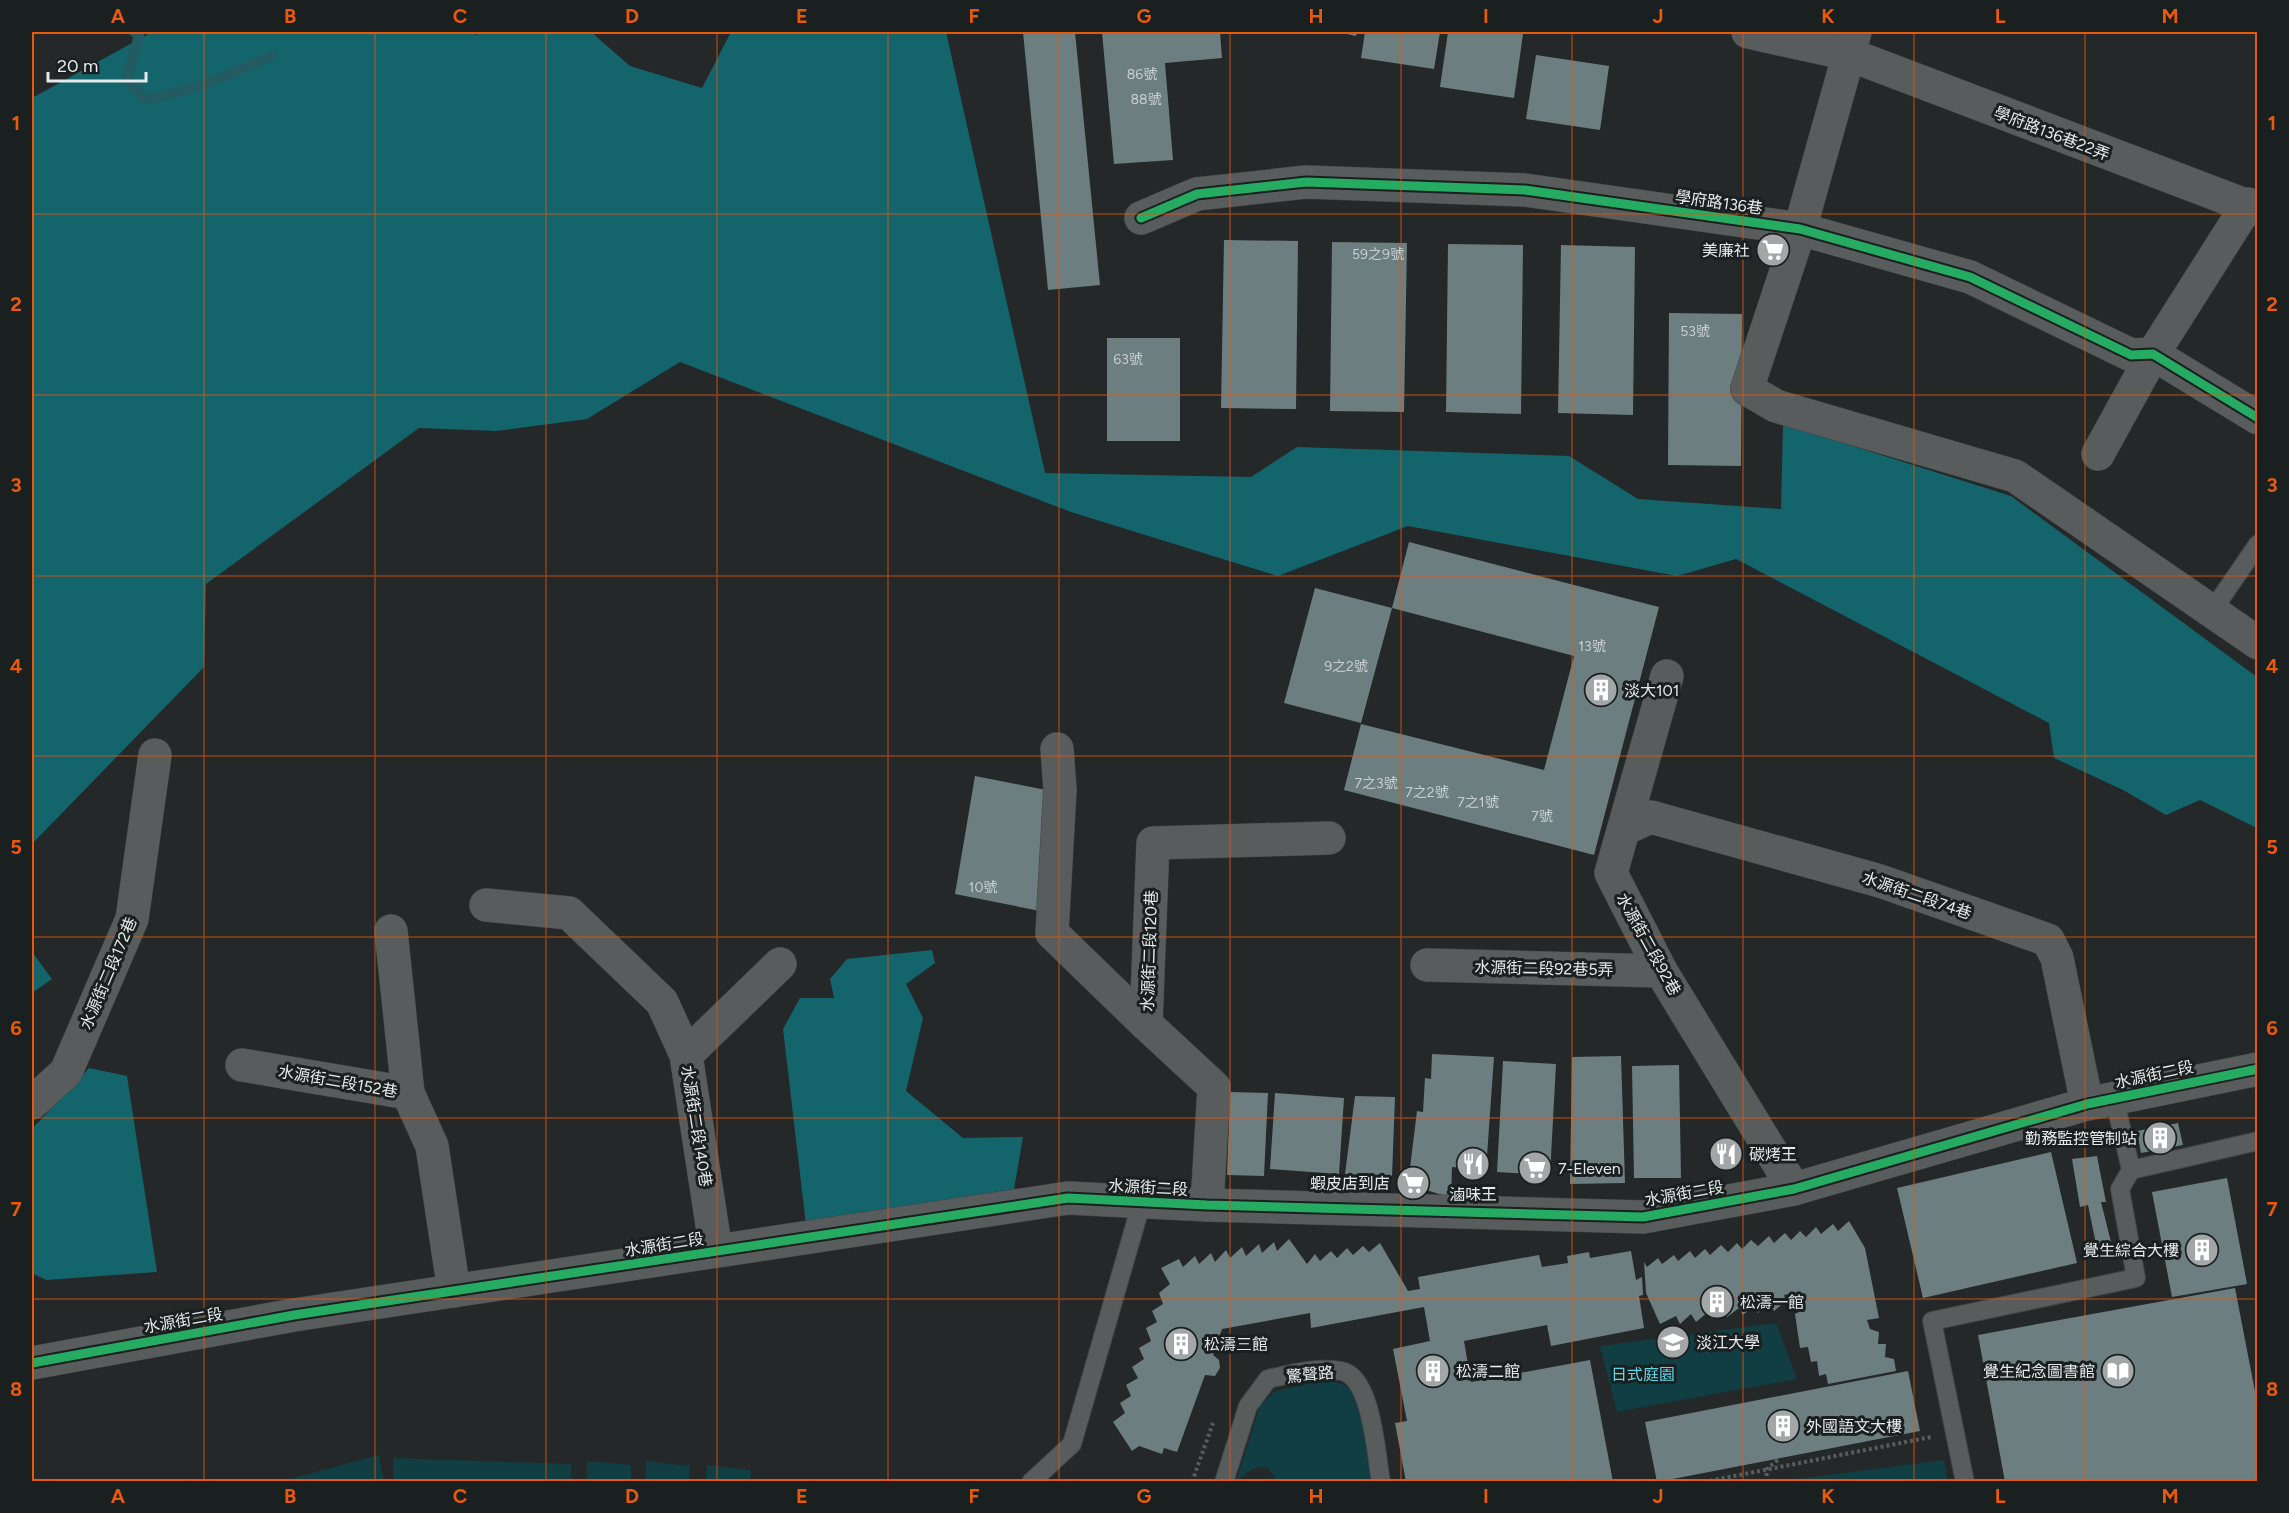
<svg xmlns="http://www.w3.org/2000/svg" width="2289" height="1513" viewBox="0 0 2289 1513" font-family="Figtree,'Noto Sans TC',sans-serif">
<style>
.green{fill:#103e43}
.forest{fill:#14646c}
.lines{fill:none;stroke-linecap:round;stroke-linejoin:round}
.stream{stroke:#225b61;stroke-width:10}
.building{fill:#6d7e80}
.lane-casing{stroke:#414445;stroke-width:20}
.street-casing{stroke:#414445;stroke-width:34}
.path{stroke:#5a5c5c;stroke-width:4;stroke-dasharray:3 3;stroke-linecap:butt}
.lane{stroke:#585c5c;stroke-width:18}
.street{stroke:#585c5c;stroke-width:33}
.cycleway-casing{stroke:#1a1f20;stroke-width:13}
.cycleway{stroke:#26ab63;stroke-width:9}
.grid{fill:none;stroke:#e8590c;stroke-width:1.5;stroke-opacity:0.55}
.labels{text-anchor:middle;stroke-width:6;stroke-linejoin:round;paint-order:stroke}
.number-label{font-size:14px;fill:#c8cfd0}
.street-label{font-size:16px;fill:#e6eaeb;stroke:#1a1f20}
.poi-label{font-size:16px;fill:#e6eaeb;stroke:#1a1f20;text-anchor:start}
.park-label{font-size:16px;fill:#5fd8e6;stroke:#1a1f20}
.neatline{fill:none;stroke:#e8590c;stroke-width:2}
.grid-label{font-size:20px;text-anchor:middle;font-weight:bold;fill:#e8590c}
</style>
<rect width="100%" height="100%" fill="#242829"/>
<g class="green">
<path d="M1776 1323 1797 1379 1617 1412 1600 1346Z"/>
<path d="M1323 1381C1336 1381 1352 1385 1358 1399 1366 1420 1369 1458 1374 1481H1276C1265 1454 1248 1472 1236 1482L1260 1406 1275 1391Z"/>
<path d="M379 1455 384 1481H282Z"/>
<path d="M393 1458 571 1464V1481H394Z"/>
<path d="M1944 1460 1948 1481H1781Z"/>
<path d="M587 1461 631 1465V1481H587Z"/>
<path d="M646 1461 690 1466 689 1481H645Z"/>
<path d="M707 1465 751 1470 750 1481H706Z"/>
</g>
<g class="forest">
<path d="M152 32H474L476 35 483 32H591L630 66 702 88 731 32H946L1045 473 1251 477 1297 447 1569 456 1638 499 1781 509 1783 424 2011 496 2257 677V828L2200 800 2166 815 2123 790 2054 758 2049 723 1736 559 1677 576 1408 526 1278 576 1071 512 680 362 587 419 496 431 419 428 206 584 204 667 32 844V98Z"/>
<path d="M932 950 935 963 906 984 923 1018 906 1091 963 1138 1023 1137 1014 1189 806 1225 783 1029 800 998H834L830 979 847 959Z"/>
<path d="M32 952 52 979 32 993Z"/>
<path d="M89 1068 127 1076 157 1272 46 1280 32 1273V1129Z"/>
</g>
<g class="lines">
<path class="stream" d="M134 32 139 35 127 79 144 99C190 93 230 75 273 55"/>
</g>
<g class="building">
<path d="M1023 32H1075L1100 285 1048 290Z"/>
<path d="M1102 32H1220L1222 58 1165 63 1173 160 1114 164Z"/>
<path d="M1338 32H1357L1356 36Z"/>
<path d="M1365 32H1440L1434 69 1361 58Z"/>
<path d="M1448 32 1523 34 1514 98 1440 87Z"/>
<path d="M1536 55 1609 66 1600 130 1526 119Z"/>
<path d="M1224 240 1298 241 1296 409 1221 408Z"/>
<path d="M1332 242 1407 243 1404 412 1330 411Z"/>
<path d="M1448 244 1523 245 1521 414 1446 412Z"/>
<path d="M1561 245 1635 247 1633 415 1558 413Z"/>
<path d="M1669 313 1742 314 1741 466 1668 465Z"/>
<rect x="1107" y="338" width="73" height="103"/>
<path d="M1409 542 1659 607 1594 855 1344 790 1361 724 1544 770 1574 656 1392 608 1361 723 1284 703 1315 588 1392 608Z"/>
<path d="M975 776 1051 791 1040 911 955 894Z"/>
<path d="M1432 1054 1494 1057 1486 1170 1452 1167 1451 1198 1408 1184 1417 1111 1423 1112 1425 1078 1431 1079Z"/>
<path d="M1621 1056 1625 1183 1570 1184 1572 1057Z"/>
<path d="M1503 1061 1556 1064 1550 1175 1497 1172Z"/>
<path d="M1679 1065 1681 1178H1634L1632 1066Z"/>
<path d="M1230 1092 1268 1093 1264 1176 1227 1175Z"/>
<path d="M1275 1093 1344 1098 1339 1174 1270 1169Z"/>
<path d="M1355 1096 1395 1097 1392 1176 1345 1174Z"/>
<path d="M2178 1123 2183 1145 2141 1153 2137 1131Z"/>
<path d="M2051 1152 2077 1263 1923 1298 1897 1188Z"/>
<path d="M2097 1156 2106 1202H2101L2111 1242 2096 1244 2088 1205 2080 1207 2072 1159Z"/>
<path d="M2227 1178 2247 1284 2172 1297 2152 1192Z"/>
<path d="M1849 1221 1865 1248 1879 1318 1867 1320 1870 1329 1879 1332 1878 1344H1886L1885 1357 1894 1359 1896 1371 1828 1384 1826 1374 1819 1376 1817 1361 1811 1362 1808 1347 1800 1348 1795 1314 1803 1310 1800 1292 1784 1295 1786 1301 1774 1311 1769 1303 1758 1313 1753 1306 1743 1315 1739 1308 1727 1317 1723 1310 1712 1319 1708 1312 1696 1322 1691 1314 1680 1324 1676 1316 1660 1324 1646 1293 1644 1262 1647 1267 1658 1258 1662 1264 1674 1255 1678 1261 1690 1251 1695 1258 1705 1249 1710 1255 1721 1245 1728 1252 1737 1243 1742 1249 1751 1240 1758 1246 1769 1236 1774 1243 1785 1233 1791 1240 1800 1231 1806 1237 1816 1227 1821 1234 1833 1224 1838 1231Z"/>
<path d="M1289 1239 1307 1264 1315 1254 1320 1261 1331 1251 1337 1258 1347 1248 1353 1255 1363 1246 1369 1252 1380 1243 1408 1291 1420 1289 1418 1277 1539 1255 1542 1267 1568 1263 1567 1256 1589 1252 1590 1258 1631 1251 1636 1280 1642 1277 1643 1295 1639 1296 1644 1328 1551 1346 1547 1325 1464 1341 1471 1382 1590 1360 1613 1482H1406L1395 1423 1407 1421 1393 1349 1430 1341 1424 1307 1311 1328 1310 1313 1222 1329 1213 1355 1219 1360 1220 1368 1215 1376 1205 1375 1177 1452 1164 1448 1162 1454 1139 1446 1132 1451 1113 1422 1125 1413 1120 1403 1131 1396 1126 1385 1138 1378 1132 1367 1144 1359 1139 1348 1151 1341 1146 1328 1157 1322 1152 1311 1163 1304 1159 1293 1170 1284 1161 1268 1179 1259 1183 1267 1195 1256 1199 1264 1211 1253 1215 1262 1226 1250 1230 1258 1242 1247 1246 1256 1259 1244 1262 1253 1274 1242 1277 1251Z"/>
<path d="M2235 1288 2258 1407V1482H2005L1978 1335Z"/>
<path d="M1908 1371 1920 1431 1657 1482 1645 1422Z"/>
</g>
<g class="lines">
<g class="lane-casing">
<g id="lane">
<path d="M2212 611 2258 544"/>
<path d="M2131 1170 2258 1141"/>
<path d="M1031 1482 1072 1444 1142 1201"/>
<path d="M1224 1482 1248 1406 1268 1379C1291 1374 1317 1367 1341 1371 1372 1376 1376 1455 1381 1482"/>
<path d="M1965 1482 1932 1321 2136 1278 2120 1189 2131 1170 2114 1097"/>
</g>
</g>
<g class="street-casing">
<g id="street">
<path d="M1748 32 1848 54 2258 210"/>
<path d="M1855 32 1800 229 1747 389 1776 406 2015 476 2258 643"/>
<path d="M1141 218 1197 194 1306 182 1525 190 1800 229 1970 277 2131 355 2153 354 2258 418"/>
<path d="M2098 454 2153 354 2248 204"/>
<path d="M1667 676 1611 873 1661 971 1794 1189"/>
<path d="M1057 749 1060 790 1052 933 1146 1024"/>
<path d="M1624 829 1651 817 1880 881 2048 940 2057 958 2087 1104"/>
<path d="M486 905 569 913 662 1002 686 1055 716 1251"/>
<path d="M391 931 408 1093"/>
<path d="M1427 965 1661 971"/>
<path d="M686 1055 780 964"/>
<path d="M242 1065 408 1093 432 1146 454 1291"/>
<path d="M32 1103 66 1072 132 919 155 755"/>
<path d="M1207 1205 1214 1087 1146 1024 1153 843 1329 838"/>
<path d="M32 1363 294 1315 1068 1198 1207 1205 1643 1217 1794 1189 2087 1104 2258 1069"/>
</g>
</g>
<g class="path">
<path d="M1192 1482 1213 1423"/>
<path d="M1704 1482 1931 1437"/>
<path d="M1766 1482 1767 1469 1779 1459"/>
</g>
<use href="#lane" class="lane"/>
<use href="#street" class="street"/>
<g class="cycleway-casing">
<g id="cycleway">
<path d="M1141 218 1197 194 1306 182 1525 190 1800 229 1970 277 2131 355 2153 354 2258 418"/>
<path d="M32 1363 294 1315 1068 1198 1207 1205 1643 1217 1794 1189 2087 1104 2258 1069"/>
</g>
</g>
<use href="#cycleway" class="cycleway"/>
</g>
<path class="grid" d="M204 32V1482M375 32V1482M546 32V1482M717 32V1482M888 32V1482M1059 32V1482M1230 32V1482M1401 32V1482M1572 32V1482M1743 32V1482M1914 32V1482M2085 32V1482M32 214H2258M32 395H2258M32 576H2258M32 756H2258M32 937H2258M32 1118H2258M32 1299H2258"/>
<defs>
<g id="supermarket-disc" transform="scale(1.725)"><circle r="9.5" fill="#a2a6a7" stroke="#1a1f20"/><path d="M-6-5.5h2.5l.6 2H6L4.5 2H-2.5L-4.4-4H-6ZM-1.5 3.2a1.3 1.3 0 1 0 .1 0ZM3 3.2a1.3 1.3 0 1 0 .1 0Z" fill="#fff"/></g>
<g id="building-disc" transform="scale(1.725)"><circle r="9.5" fill="#a2a6a7" stroke="#1a1f20"/><path d="M-4-6H4V6H1V3H-1V6H-4ZM-2.5-4.3h1.7v1.8h-1.7ZM.8-4.3h1.7v1.8H.8ZM-2.5-1h1.7V.8h-1.7ZM.8-1h1.7V.8H.8Z" fill="#fff"/></g>
<g id="restaurant-disc" transform="scale(1.725)"><circle r="9.5" fill="#a2a6a7" stroke="#1a1f20"/><path d="M-5-6h1v4h1v-4h1v4h1v-4h1v5L-1.5 .5V6h-2V.5L-5-1ZM5-6V6H3V1.5H1.5Q1.5-4 5-6Z" fill="#fff"/></g>
<g id="university-disc" transform="scale(1.725)"><circle r="9.5" fill="#a2a6a7" stroke="#1a1f20"/><path d="M0-5L7-2L0 1L-7-2ZM-4 1L0 2.5L4 1V4Q0 6-4 4Z" fill="#fff"/></g>
<g id="library-disc" transform="scale(1.725)"><circle r="9.5" fill="#a2a6a7" stroke="#1a1f20"/><path d="M-6-4Q-3-5.5-.7-3.5V5Q-3 3-6 4ZM6-4Q3-5.5 .7-3.5V5Q3 3 6 4Z" fill="#fff"/></g>
</defs>
<g fill-rule="evenodd">
<use href="#supermarket-disc" x="1773" y="250"/>
<use href="#building-disc" x="1601" y="690"/>
<use href="#building-disc" x="2160" y="1138"/>
<use href="#restaurant-disc" x="1726" y="1154"/>
<use href="#restaurant-disc" x="1473" y="1164"/>
<use href="#supermarket-disc" x="1535" y="1168"/>
<use href="#supermarket-disc" x="1413" y="1183"/>
<use href="#building-disc" x="2202" y="1250"/>
<use href="#building-disc" x="1717" y="1302"/>
<use href="#university-disc" x="1673" y="1342"/>
<use href="#building-disc" x="1181" y="1344"/>
<use href="#building-disc" x="1433" y="1371"/>
<use href="#library-disc" x="2118" y="1371"/>
<use href="#building-disc" x="1783" y="1426"/>
</g>
<g class="labels">
<g class="number-label">
<text x="1142" y="79">86號</text>
<text x="1146" y="104">88號</text>
<text x="1378" y="259">59之9號</text>
<text x="1695" y="336">53號</text>
<text x="1128" y="364">63號</text>
<text x="1592" y="651">13號</text>
<text x="1346" y="671">9之2號</text>
<text x="1376" y="788">7之3號</text>
<text x="1427" y="797">7之2號</text>
<text x="1478" y="807">7之1號</text>
<text x="1542" y="821">7號</text>
<text x="983" y="892">10號</text>
</g>
<g class="street-label">
<text transform="translate(2052 133) rotate(21)" y="6">學府路136巷22弄</text>
<text transform="translate(1719 202) rotate(8)" y="6">學府路136巷</text>
<text transform="translate(1917 895) rotate(19)" y="6">水源街二段74巷</text>
<text transform="translate(1649 944) rotate(61)" y="6">水源街二段92巷</text>
<text transform="translate(1149 951) rotate(-88)" y="6">水源街二段120巷</text>
<text transform="translate(1544 968) rotate(1)" y="6">水源街二段92巷5弄</text>
<text transform="translate(108 973) rotate(-67)" y="6">水源街二段172巷</text>
<text transform="translate(2154 1074) rotate(-12)" y="6">水源街二段</text>
<text transform="translate(338 1081) rotate(10)" y="6">水源街二段152巷</text>
<text transform="translate(697 1126) rotate(81)" y="6">水源街二段140巷</text>
<text transform="translate(1148 1187) rotate(3)" y="6">水源街二段</text>
<text transform="translate(1684 1193) rotate(-10)" y="6">水源街二段</text>
<text transform="translate(664 1244) rotate(-9)" y="6">水源街二段</text>
<text transform="translate(183 1320) rotate(-10)" y="6">水源街二段</text>
<text transform="translate(1310 1374) rotate(-6)" y="6">驚聲路</text>
</g>
<g class="poi-label">
<text x="1750" y="256" text-anchor="end">美廉社</text>
<text x="1624" y="696">淡大101</text>
<text x="2137" y="1144" text-anchor="end">勤務監控管制站</text>
<text x="1749" y="1160">碳烤王</text>
<text x="1558" y="1174">7-Eleven</text>
<text x="1390" y="1189" text-anchor="end">蝦皮店到店</text>
<text x="1473" y="1200" text-anchor="middle">滷味王</text>
<text x="2179" y="1256" text-anchor="end">覺生綜合大樓</text>
<text x="1740" y="1308">松濤一館</text>
<text x="1696" y="1348">淡江大學</text>
<text x="1204" y="1350">松濤三館</text>
<text x="1456" y="1377">松濤二館</text>
<text x="2095" y="1377" text-anchor="end">覺生紀念圖書館</text>
<text x="1806" y="1432">外國語文大樓</text>
</g>
<g class="park-label">
<text x="1643" y="1380">日式庭園</text>
</g>
</g>
<rect width="2289" height="1513" fill="none" stroke="#1a1f20" stroke-width="66"/>
<path d="M48 72v9h98v-9" fill="none" stroke="#e6eaeb" stroke-width="3"/>
<text x="57" y="72" font-size="18" fill="#e6eaeb" stroke="#1a1f20" stroke-width="4.5" paint-order="stroke">20 m</text>
<rect x="33" y="33" width="2223" height="1447" class="neatline"/>
<g class="grid-label">
<text x="118" y="23">A</text>
<text x="290" y="23">B</text>
<text x="460" y="23">C</text>
<text x="632" y="23">D</text>
<text x="802" y="23">E</text>
<text x="974" y="23">F</text>
<text x="1144" y="23">G</text>
<text x="1316" y="23">H</text>
<text x="1486" y="23">I</text>
<text x="1658" y="23">J</text>
<text x="1828" y="23">K</text>
<text x="2000" y="23">L</text>
<text x="2170" y="23">M</text>
<text x="16" y="130">1</text>
<text x="2272" y="130">1</text>
<text x="16" y="311">2</text>
<text x="2272" y="311">2</text>
<text x="16" y="492">3</text>
<text x="2272" y="492">3</text>
<text x="16" y="673">4</text>
<text x="2272" y="673">4</text>
<text x="16" y="854">5</text>
<text x="2272" y="854">5</text>
<text x="16" y="1035">6</text>
<text x="2272" y="1035">6</text>
<text x="16" y="1216">7</text>
<text x="2272" y="1216">7</text>
<text x="16" y="1396">8</text>
<text x="2272" y="1396">8</text>
<text x="118" y="1503">A</text>
<text x="290" y="1503">B</text>
<text x="460" y="1503">C</text>
<text x="632" y="1503">D</text>
<text x="802" y="1503">E</text>
<text x="974" y="1503">F</text>
<text x="1144" y="1503">G</text>
<text x="1316" y="1503">H</text>
<text x="1486" y="1503">I</text>
<text x="1658" y="1503">J</text>
<text x="1828" y="1503">K</text>
<text x="2000" y="1503">L</text>
<text x="2170" y="1503">M</text>
</g>
</svg>
